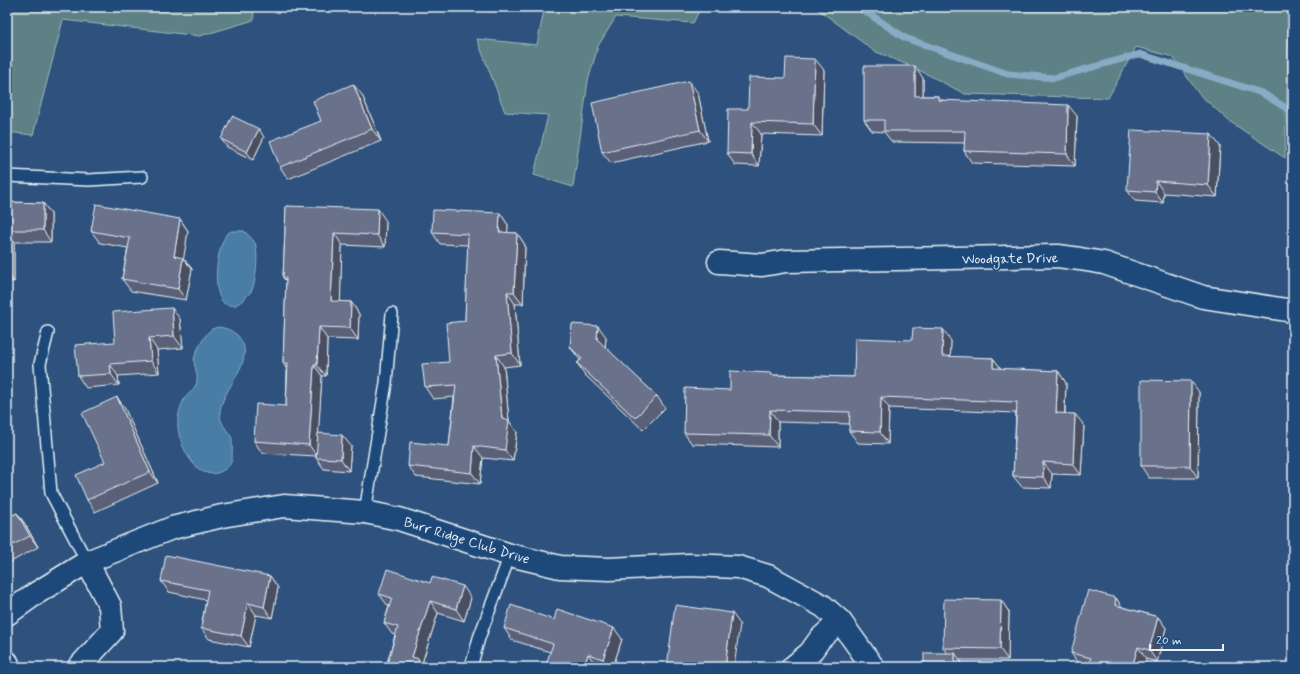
<svg xmlns="http://www.w3.org/2000/svg" width="1300" height="674" viewBox="0 0 1300 674" font-family="Mynerve,sans-serif">
<style>
.green{fill:#5d8185;stroke:#a2b9be}
.water{fill:#487da5;stroke:#88abc6}
.lines{fill:none;stroke-linecap:round;stroke-linejoin:round}
.stream{stroke:#88abc6;stroke-width:7}
.lane-casing{stroke:#e8f1f8;stroke-width:14}
.street-casing{stroke:#e8f1f8;stroke-width:25}
.lane{stroke:#1f4a7a;stroke-width:11}
.street{stroke:#1f4a7a;stroke-width:22}
.wall{fill:#5a6178;stroke:#e8f1f8}
.shaded-wall{fill:#4a4f61;stroke:#e8f1f8}
.building{fill:#69718b;stroke:#e8f1f8}
.labels{text-anchor:middle;stroke-width:3.5;stroke-linejoin:round;paint-order:stroke}
.street-label{font-size:14px;fill:#e8f1f8;stroke:#1f4a7a}
</style>
<rect width="100%" height="100%" fill="#2e527d"/>
<filter id="ink" filterUnits="userSpaceOnUse"><feTurbulence type="fractalNoise" baseFrequency=".025" numOctaves="2"/><feDisplacementMap in="SourceGraphic" scale="8" xChannelSelector="R" yChannelSelector="G"/><feConvolveMatrix kernelMatrix="1 2 1 2 8 2 1 2 1" color-interpolation-filters="sRGB"/></filter>
<g filter="url(#ink)">
<g class="green">
<path d="M7 7H253L254 20 200 36 63 20 33 135 7 132Z"/>
<path d="M489 7H701L693 23 616 17 598 46 588 81 573 187 534 175 548 115 505 112 477 39 537 45 544 10 489 11Z"/>
<path d="M815 7H1289L1285 158 1229 121 1199 94 1173 57 1136 47 1108 98 965 94 915 68 874 51Z"/>
</g>
<g class="water">
<path d="M232 231H244C248 235 252 238 255 243 259 252 256 281 252 290 248 296 242 301 236 305 232 305 227 306 224 303 211 292 217 250 225 237 226 234 229 232 232 231Z"/>
<path d="M218 327C226 328 231 330 237 335 261 359 219 390 220 414 220 423 227 430 232 438 232 444 233 456 231 462 230 466 224 470 220 472 197 482 180 447 178 428 177 419 180 405 185 398 189 393 196 388 197 381 198 373 194 367 194 360 194 354 206 332 212 329 214 328 216 328 218 327Z"/>
</g>
<g class="lines">
<path class="stream" d="M859 7 905 38 1008 74 1054 78 1140 54 1262 93 1286 108"/>
<g class="lane-casing">
<g id="lane">
<path d="M7 176 88 180 142 177"/>
<path d="M48 332 40 364 51 493 87 562"/>
<path d="M365 512 386 383 392 314"/>
<path d="M471 667 479 638 510 555"/>
</g>
</g>
<g class="street-casing">
<g id="street">
<path d="M719 262 762 265 786 261 1058 256 1080 259 1104 263 1203 297 1293 311"/>
<path d="M7 614 35 594 87 562 172 528 222 516 284 506 365 512 399 519 510 555 560 567 609 569 689 565 738 567 768 576 823 606 840 621 873 667"/>
<path d="M7 662 9 667"/>
<path d="M79 667 112 631 110 606 87 562"/>
<path d="M793 667 810 653 820 639 840 621"/>
</g>
</g>
<use href="#lane" class="lane"/>
<use href="#street" class="street"/>
</g>
<g class="wall">
<path d="M824 70 822 136 761 134 759 166 735 165 727 153 748 109 785 78Z"/>
<path d="M923 78V96H938L941 100 1077 116 1075 166 972 163 964 151 965 143 892 142 884 132 872 131 864 120Z"/>
<path d="M698 93 708 141 611 163 602 152Z"/>
<path d="M362 95 381 141 288 179 280 167 321 121Z"/>
<path d="M264 137 253 160 227 147 221 139Z"/>
<path d="M1220 146 1217 197 1164 193 1163 203 1135 201 1127 190Z"/>
<path d="M7 202 43 203 51 214V242H14V282L7 281Z"/>
<path d="M286 206 386 221 385 247 342 245 340 302H351L359 314 358 340 327 339 326 376H322L318 433 351 446 349 471 324 469 316 458V456L262 453 254 441 286 406 287 370 283 363 286 281 283 278Z"/>
<path d="M500 213 508 225 507 233H517L525 245 523 304H515L520 365 504 367 509 421 517 432 513 461 483 458 480 484 416 477 408 466 449 446 454 397 433 399 425 387 449 362 465 321 468 245 440 244 432 232Z"/>
<path d="M180 219 188 231 183 258 192 269 186 300 131 291 122 279 128 248 100 243 91 231Z"/>
<path d="M180 319 183 348 157 350 159 373 118 376 119 385 86 388 78 376 115 342Z"/>
<path d="M606 337 605 348 657 396 665 408 643 430 585 375 577 363 580 360 570 347Z"/>
<path d="M951 341 950 357 993 358 1001 369 1058 371 1066 383 1065 413 1084 425 1081 475 1052 474 1051 488 1022 487 1013 476 1016 413 889 408 888 444 858 443 849 431 850 424 778 422V447L692 444 684 433 730 390 773 375 854 377Z"/>
<path d="M1199 392 1198 478H1149L1141 466Z"/>
<path d="M117 397 125 409 158 483 95 512 87 500 105 462Z"/>
<path d="M17 513 25 524 38 547 7 564V518Z"/>
<path d="M270 576 278 588 272 618 256 615 249 647 209 639 201 628 206 600 169 592 161 581Z"/>
<path d="M379 594 471 598 464 621 438 613 422 663 424 667H386L395 635 392 634 384 623 389 606H388Z"/>
<path d="M1116 598 1122 607 1158 617 1166 628 1157 662 1146 659 1088 667 1079 665 1071 653Z"/>
<path d="M1001 600 1009 612 1008 660H960L963 665V667H924L947 653 943 648Z"/>
<path d="M554 620 622 639 613 667H601L550 652 512 640 504 628Z"/>
</g>
<g class="shaded-wall">
<path d="M815 59 824 70 822 136 813 124Z"/>
<path d="M915 66 923 78V107L915 96Z"/>
<path d="M689 81 698 93 708 141 700 130Z"/>
<path d="M353 84 362 95 381 141 372 129Z"/>
<path d="M1068 105 1077 116 1075 166 1067 154Z"/>
<path d="M752 122 761 134 759 166 751 154Z"/>
<path d="M259 129 264 137 253 160 247 152Z"/>
<path d="M1211 134 1220 146 1217 197 1208 185Z"/>
<path d="M1156 181 1164 193 1163 203 1155 192Z"/>
<path d="M43 203 51 214V242L43 230Z"/>
<path d="M378 209 386 221 385 247 377 235Z"/>
<path d="M500 213 508 225 507 244 499 232Z"/>
<path d="M180 219 188 231 182 268 174 256Z"/>
<path d="M7 231 14 242V282L7 272Z"/>
<path d="M334 233 342 245 340 313 331 301Z"/>
<path d="M517 233 525 245 523 304 514 292Z"/>
<path d="M183 258 192 269 186 300 178 289Z"/>
<path d="M507 292 515 304 520 365 512 353Z"/>
<path d="M351 302 359 314 358 340 350 328Z"/>
<path d="M172 308 180 319 183 348 174 336Z"/>
<path d="M598 326 606 337 605 351 597 339Z"/>
<path d="M319 327 327 339 326 376 317 365Z"/>
<path d="M943 329 951 341 950 368 942 356Z"/>
<path d="M149 338 157 350 159 373 151 361Z"/>
<path d="M496 355 504 367 509 421 517 432 513 461 505 450 502 419Z"/>
<path d="M993 358 1002 370 993 368Z"/>
<path d="M110 364 118 376 119 385 111 374Z"/>
<path d="M314 365 322 376 317 456 309 445Z"/>
<path d="M1058 371 1066 383 1064 424 1056 413Z"/>
<path d="M1191 381 1199 392 1198 478 1190 466Z"/>
<path d="M117 397 125 409 158 483 150 472Z"/>
<path d="M881 397 889 408 888 444 880 432Z"/>
<path d="M770 410 778 422V447L769 435Z"/>
<path d="M1075 414 1084 425 1081 475 1073 464Z"/>
<path d="M342 435 351 446 349 471 341 459Z"/>
<path d="M474 446 483 458 480 484 472 473Z"/>
<path d="M1043 462 1052 474 1051 488 1043 477Z"/>
<path d="M17 513 25 524 38 547 30 536Z"/>
<path d="M270 576 278 588 272 618 264 607Z"/>
<path d="M463 586 471 598 464 621 456 609Z"/>
<path d="M1116 598 1124 610 1115 605Z"/>
<path d="M1001 600 1009 612 1008 660 1000 649Z"/>
<path d="M430 601 438 613 422 663 424 667H416L412 657Z"/>
<path d="M248 603 256 615 249 647 241 636Z"/>
<path d="M732 613 740 624 734 667H725Z"/>
<path d="M1158 617 1166 628 1157 662 1149 650Z"/>
<path d="M614 628 622 639 613 667H609L603 659Z"/>
<path d="M1138 647 1146 659 1144 667H1132Z"/>
<path d="M955 653 963 665V667H955Z"/>
<path d="M588 654 596 665V667H584Z"/>
</g>
<g class="building">
<path d="M786 58 815 59 813 124 752 122 751 154 727 153 728 109H748L749 77 785 78Z"/>
<path d="M864 66H915V96H938V100L1068 105 1067 154 964 151 965 131H884V120H864Z"/>
<path d="M689 81 700 130 602 152 592 103Z"/>
<path d="M353 84 372 129 280 167 270 141 321 121 313 101Z"/>
<path d="M232 116 259 129 247 152 221 139Z"/>
<path d="M1131 130 1211 134 1208 185 1156 181 1155 192 1127 190Z"/>
<path d="M7 202 43 203V230H7Z"/>
<path d="M96 204 180 219 174 256 183 258 178 289 122 279 130 238 91 231Z"/>
<path d="M286 206 378 209 377 235 334 233 331 301 351 302 350 328 319 327 317 365H314L309 445 254 441 256 404 286 406 288 363H283L286 278H283Z"/>
<path d="M433 210 500 213 499 232 517 233 514 292H507L512 353 496 355 502 419 509 420 505 450 474 446 472 473 408 466 410 442 449 446 456 385 425 387 422 364 449 362 446 323 465 321 468 234 432 232Z"/>
<path d="M172 308 174 336 149 338 151 361 110 364 111 374 78 376 75 345 115 342 113 312Z"/>
<path d="M572 324 598 326 597 339 657 396 635 418 577 363 582 359 570 347Z"/>
<path d="M913 328 943 329 942 356 993 358V368L1058 371 1056 413 1075 414 1073 464 1043 462V477L1013 476 1017 402 881 397 880 432 849 431 850 412 770 410 769 435 684 433 685 388 730 390V371L771 373V375L854 377 855 338 912 340Z"/>
<path d="M1141 380 1191 381 1190 466H1141Z"/>
<path d="M117 397 150 472 87 500 76 475 105 462 82 413Z"/>
<path d="M318 433 342 435 341 459 316 458Z"/>
<path d="M17 513 30 536 7 548V518Z"/>
<path d="M166 555 270 576 264 607 248 603 241 636 201 628 208 590 161 581Z"/>
<path d="M387 569 430 583 432 577 463 586 456 609 430 601 412 657 419 659 416 667H386L398 627 384 623 392 598 379 594Z"/>
<path d="M1088 590 1116 598 1115 605 1158 617 1149 650 1138 647 1132 667H1088L1091 658 1071 653Z"/>
<path d="M944 599 1001 600 1000 649 943 648Z"/>
<path d="M511 605 554 620 557 609 614 628 603 659 588 654 584 667H545L553 644 504 628Z"/>
<path d="M675 605 732 613 725 667H667Z"/>
<rect x="924" y="653" width="31" height="14"/>
</g>
</g>
<g class="labels">
<g class="street-label">
<text transform="translate(1010 258) rotate(-1)" y="5">Woodgate Drive</text>
<text transform="translate(467 540) rotate(17)" y="5">Burr Ridge Club Drive</text>
</g>
</g>
<rect width="1300" height="674" fill="none" stroke="#1f4a7a" stroke-width="24"/>
<rect x="12" y="12" width="1276" height="650" fill="none" stroke="#e8f1f8" stroke-width="1.5" filter="url(#ink)"/>
<path d="M1150 644v6h73v-6" fill="none" stroke="#e8f1f8" stroke-width="2"/>
<text x="1156" y="644" font-size="12" fill="#e8f1f8" stroke="#1f4a7a" stroke-width="3" paint-order="stroke">20 m</text>
</svg>
